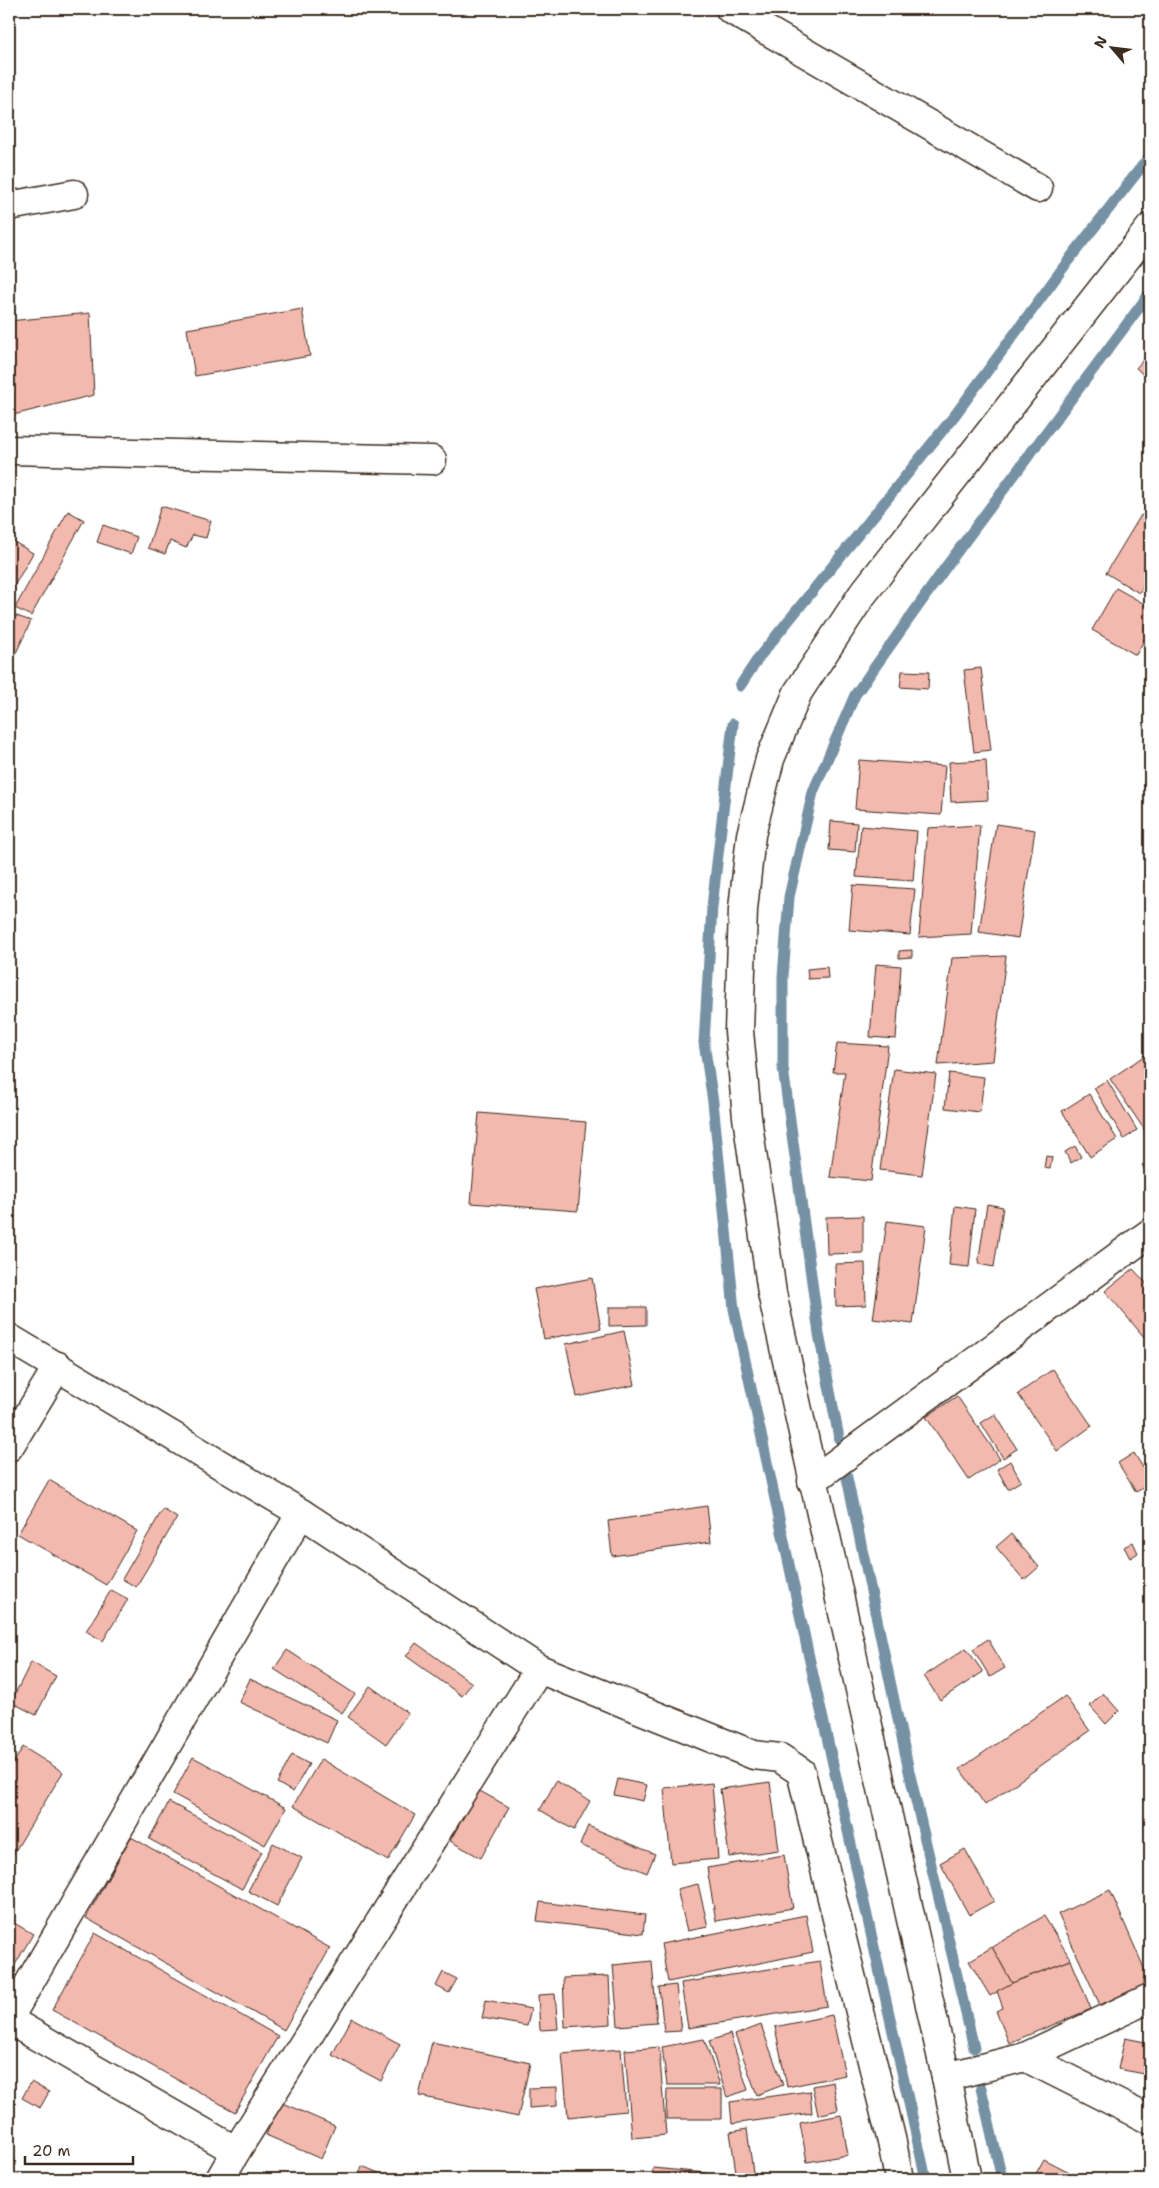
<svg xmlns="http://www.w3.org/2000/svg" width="1159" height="2188" viewBox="0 0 1159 2188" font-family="'Shantell Sans',sans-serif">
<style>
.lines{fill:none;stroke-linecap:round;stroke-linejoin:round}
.stream{stroke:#7691a4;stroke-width:11}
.building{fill:#f3b8ae;stroke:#3b2a1e}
.minor-casing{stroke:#3b2a1e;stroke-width:31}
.minor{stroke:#fff;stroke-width:28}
</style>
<rect width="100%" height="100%" fill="#fff"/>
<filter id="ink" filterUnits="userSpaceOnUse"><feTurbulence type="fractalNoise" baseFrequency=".02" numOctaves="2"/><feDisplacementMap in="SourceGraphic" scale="10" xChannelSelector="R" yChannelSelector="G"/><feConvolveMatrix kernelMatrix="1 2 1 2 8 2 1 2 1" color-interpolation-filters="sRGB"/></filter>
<g filter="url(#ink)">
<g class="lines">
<g class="stream">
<path d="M740 686 759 657 955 415 1071 257 1150 156"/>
<path d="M733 724 712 907 704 1043 713 1102 734 1309 809 1657 926 2179"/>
<path d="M839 1438 819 1334 783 1068V977L789 897 813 792 855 695 948 564 1150 293"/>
<path d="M846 1473 909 1771 974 2048"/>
<path d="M981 2088 1002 2179"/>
</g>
</g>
<g class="building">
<path d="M302 309 310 356 195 376 187 329Z"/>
<path d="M90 313 94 395 9 416V321Z"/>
<path d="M1150 352V381L1136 368Z"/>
<path d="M161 506 211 521 206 538 193 535 186 548 170 541 165 554 148 548Z"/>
<path d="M68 511 84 520 31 616 15 608Z"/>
<path d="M1141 515 1150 520V575L1139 593 1106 573Z"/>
<path d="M103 525 137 537 131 554 97 542Z"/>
<path d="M9 539 33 553 9 595Z"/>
<path d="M1116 588 1150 607V629L1136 655 1092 630Z"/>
<path d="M14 615 31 621 9 668V624Z"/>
<path d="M981 668 991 750 974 752 964 670Z"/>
<path d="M902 671 929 672 928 689 900 687Z"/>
<path d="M859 760 945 766 941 815 855 809Z"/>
<path d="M986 760 988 800 951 802 949 762Z"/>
<path d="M831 821 857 823 855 852 829 850Z"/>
<path d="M996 824 1035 830 1018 938 979 932Z"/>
<path d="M980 825 971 934 919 937 928 828Z"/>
<path d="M861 826 917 831 913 881 856 877Z"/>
<path d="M853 885 915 889 910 935 849 930Z"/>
<path d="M912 950V957L899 958V951Z"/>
<path d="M1006 956 993 1061 938 1065 952 958Z"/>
<path d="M876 964 901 966 896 1039 870 1037Z"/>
<path d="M827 967 828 978 808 979 807 969Z"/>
<path d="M837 1043 888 1046 871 1181 830 1177 845 1072H833Z"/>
<path d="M1150 1052V1138L1110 1079Z"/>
<path d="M894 1069 936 1074 922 1175 880 1170Z"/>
<path d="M949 1073 984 1077 980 1112 945 1108Z"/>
<path d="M1107 1080 1137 1130 1124 1139 1094 1088Z"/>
<path d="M1089 1094 1117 1139 1090 1157 1062 1111Z"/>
<path d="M479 1113 586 1122 578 1211 471 1203Z"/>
<path d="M1075 1146 1081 1157 1071 1163 1065 1152Z"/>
<path d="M1046 1156 1052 1157 1050 1169 1044 1168Z"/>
<path d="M1150 1161V1178L1142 1165Z"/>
<path d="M987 1204 1003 1207 994 1267 978 1264Z"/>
<path d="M955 1206 975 1209 969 1267 949 1265Z"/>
<path d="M863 1216V1253L827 1254 826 1217Z"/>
<path d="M887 1221 926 1226 913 1324 873 1319Z"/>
<path d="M865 1263 866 1305 836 1306 835 1264Z"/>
<path d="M1133 1269 1150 1287V1344L1105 1291Z"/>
<path d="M592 1278 601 1329 544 1339 534 1289Z"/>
<path d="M609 1307H646V1325L609 1326Z"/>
<path d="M624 1331 635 1385 577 1397 566 1344Z"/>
<path d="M1053 1369 1092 1426 1057 1451 1018 1394Z"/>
<path d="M957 1396 1000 1459 969 1480 926 1417Z"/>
<path d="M995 1414 1017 1449 1003 1458 981 1423Z"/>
<path d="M1134 1453 1150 1479V1484L1136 1492 1118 1463Z"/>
<path d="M1010 1461 1021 1481 1008 1489 997 1469Z"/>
<path d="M49 1480 137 1531 106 1585 18 1534Z"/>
<path d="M707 1506 711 1542 612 1556 608 1521Z"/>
<path d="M163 1509 177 1518 136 1587 122 1579Z"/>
<path d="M1011 1534 1039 1567 1024 1580 996 1547Z"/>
<path d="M1133 1542 1138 1553 1130 1558 1124 1547Z"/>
<path d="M111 1590 128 1599 103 1641 86 1631Z"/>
<path d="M988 1639 1005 1668 990 1677 973 1649Z"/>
<path d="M416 1643 472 1683 462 1696 406 1656Z"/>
<path d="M966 1648 983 1672 940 1700 924 1676Z"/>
<path d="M287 1650 355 1694 342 1713 274 1669Z"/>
<path d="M31 1662 56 1676 36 1715 11 1702Z"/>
<path d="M250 1679 337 1720 327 1743 239 1702Z"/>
<path d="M370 1686 408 1713 386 1744 348 1717Z"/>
<path d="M1103 1693 1119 1711 1106 1724 1090 1706Z"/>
<path d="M1065 1696 1090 1731 985 1805 960 1769Z"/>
<path d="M23 1747 63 1772 9 1861V1771Z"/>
<path d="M292 1755 309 1764 293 1792 277 1783Z"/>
<path d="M193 1757 286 1808 265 1845 173 1794Z"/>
<path d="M321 1759 415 1815 388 1861 293 1806Z"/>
<path d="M618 1779 647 1785 643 1801 614 1795Z"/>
<path d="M556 1781 590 1801 574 1830 540 1810Z"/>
<path d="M770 1782 779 1850 729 1857 720 1789Z"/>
<path d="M712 1783 718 1859 671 1863 664 1788Z"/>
<path d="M478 1790 509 1807 481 1858 450 1841Z"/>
<path d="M169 1802 262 1852 242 1889 149 1839Z"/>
<path d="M588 1826 655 1854 647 1873 580 1845Z"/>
<path d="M131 1837 330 1948 284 2030 86 1918Z"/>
<path d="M273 1843 302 1858 277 1906 248 1891Z"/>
<path d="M965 1849 994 1901 969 1915 940 1863Z"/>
<path d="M784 1855 793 1908 716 1921 707 1868Z"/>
<path d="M698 1884 708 1927 687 1931 677 1889Z"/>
<path d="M1110 1890 1150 1982 1100 2005 1058 1914Z"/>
<path d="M540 1902 645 1915 643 1934 537 1921Z"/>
<path d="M806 1915 813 1952 668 1982 661 1944Z"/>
<path d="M1044 1916 1071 1960 1012 1983 992 1947Z"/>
<path d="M9 1920 33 1934 9 1975Z"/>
<path d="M95 1933 278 2036 235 2112 52 2010Z"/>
<path d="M992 1947 1012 1983 990 1996 969 1961Z"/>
<path d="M1071 1960 1091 2009 1009 2043 996 2011 1003 2008 997 1991 1012 1983Z"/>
<path d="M652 1961 657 2023 618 2026 613 1965Z"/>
<path d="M820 1961 827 2006 688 2028 681 1983Z"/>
<path d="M443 1972 457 1979 449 1993 436 1986Z"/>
<path d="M609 1976 611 2024 565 2027 563 1978Z"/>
<path d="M676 1985 681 2031 664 2032 659 1987Z"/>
<path d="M555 1994 558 2029 540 2030 538 1995Z"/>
<path d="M486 2000 531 2009 527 2026 482 2018Z"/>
<path d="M832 2015 845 2075 787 2087 775 2027Z"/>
<path d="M352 2018 400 2044 381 2081 332 2055Z"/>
<path d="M761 2025 783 2085 757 2095 735 2035Z"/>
<path d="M730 2034 748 2090 727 2097 709 2041Z"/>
<path d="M1125 2038 1150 2043V2075L1118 2069Z"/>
<path d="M704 2039 720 2085H667L662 2047Z"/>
<path d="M432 2042 530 2063 518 2117 419 2096Z"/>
<path d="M659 2047 666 2135 632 2138 625 2050Z"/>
<path d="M621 2049 626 2111 568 2117 562 2054Z"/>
<path d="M31 2082 49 2092 40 2108 22 2098Z"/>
<path d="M833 2082 838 2110 818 2115 812 2086Z"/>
<path d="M557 2087V2106L529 2108V2088Z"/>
<path d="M667 2089H722V2119H666Z"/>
<path d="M810 2091 812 2113 732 2124 730 2102Z"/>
<path d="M280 2102 335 2126 321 2159 266 2135Z"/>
<path d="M841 2115 848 2155 807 2162 800 2123Z"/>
<path d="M747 2129 754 2179H737L730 2132Z"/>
<path d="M1044 2159 1083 2179H1033Z"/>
<path d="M362 2166 381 2174 379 2179H357Z"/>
<path d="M653 2168 706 2173V2179H652Z"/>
<path d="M542 2173V2179H522V2174Z"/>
</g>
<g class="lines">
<g class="minor-casing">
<g id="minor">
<path d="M730 9 1038 188"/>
<path d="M9 206 74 194"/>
<path d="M9 450 432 460"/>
<path d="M9 1338 301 1513 539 1669 754 1755 780 1758 801 1772 892 2142 899 2179"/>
<path d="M9 1447 58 1366"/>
<path d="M812 1481 1150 1233"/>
<path d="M9 2018 301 1513"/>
<path d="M9 2020 236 2151"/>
<path d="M1025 2057 1150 2120"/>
<path d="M946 2077 1025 2057 1150 1998"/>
<path d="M220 2179 236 2151 539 1669"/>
<path d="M967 2179 946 2077 772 1293 747 1117 739 1031 743 909 751 835 770 759 798 692 862 595 1150 228"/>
</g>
</g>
<use href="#minor" class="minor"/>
</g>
</g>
<rect width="1159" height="2188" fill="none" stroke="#fff" stroke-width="30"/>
<rect x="15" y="15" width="1129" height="2158" fill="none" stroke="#3b2a1e" stroke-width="2" filter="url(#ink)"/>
<g transform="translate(1112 48) rotate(298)" stroke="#ffffff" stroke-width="4" paint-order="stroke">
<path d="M0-4L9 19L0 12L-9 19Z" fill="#3b2a1e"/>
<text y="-8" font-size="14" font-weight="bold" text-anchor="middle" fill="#3b2a1e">N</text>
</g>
<path d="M25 2156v8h108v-8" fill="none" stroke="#3b2a1e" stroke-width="2.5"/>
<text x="32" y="2156" font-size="15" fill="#3b2a1e" stroke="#ffffff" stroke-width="4" paint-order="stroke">20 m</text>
</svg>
